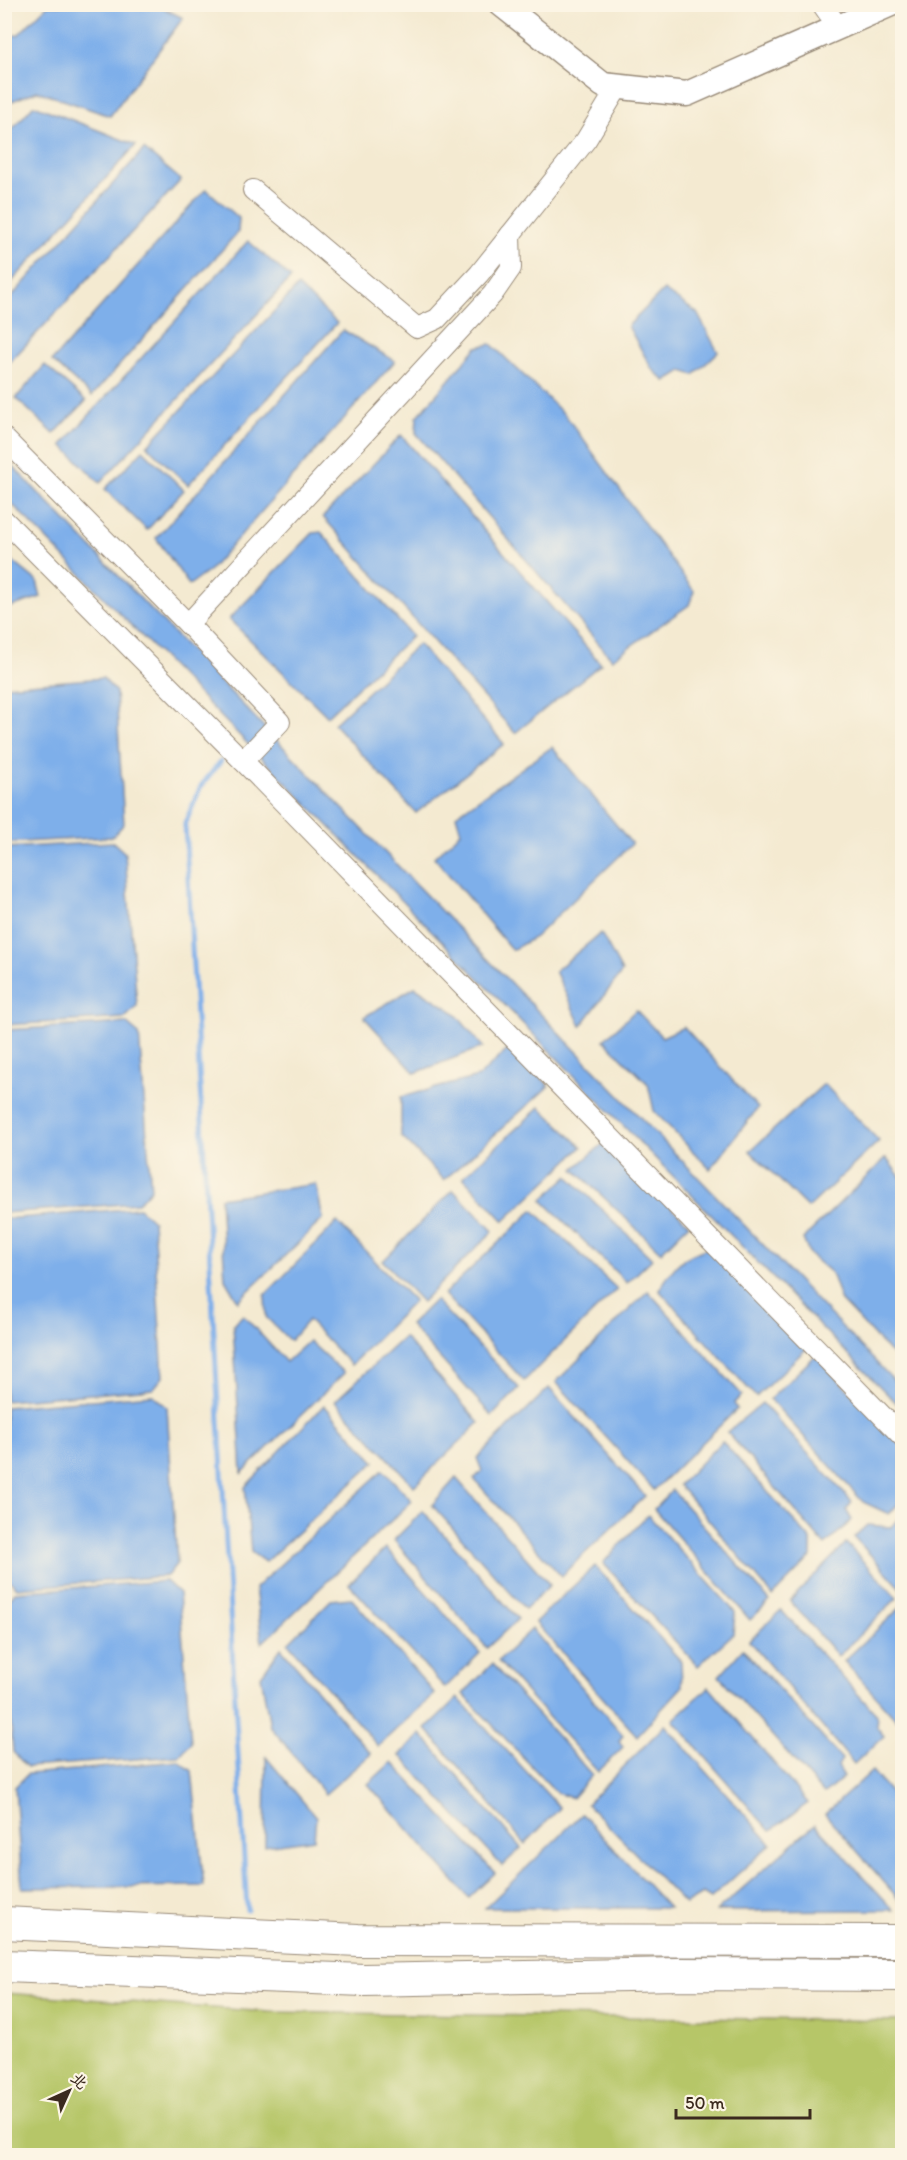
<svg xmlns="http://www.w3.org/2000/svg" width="907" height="2160" viewBox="0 0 907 2160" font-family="Itim,'LXGW WenKai TC',sans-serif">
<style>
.green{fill:#b6c668;stroke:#787843;stroke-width:1.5}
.water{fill:#7eafea;stroke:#5c6c84;stroke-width:1.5}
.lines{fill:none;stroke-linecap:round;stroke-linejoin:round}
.stream{stroke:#7eafea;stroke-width:5}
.minor-casing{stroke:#988a78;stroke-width:22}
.tertiary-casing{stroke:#988a78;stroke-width:27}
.trunk-casing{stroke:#988a78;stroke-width:34}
.minor{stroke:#fff;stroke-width:20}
.tertiary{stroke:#fff;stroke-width:24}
.trunk{stroke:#fff;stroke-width:32}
</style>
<rect width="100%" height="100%" fill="#fcf5e5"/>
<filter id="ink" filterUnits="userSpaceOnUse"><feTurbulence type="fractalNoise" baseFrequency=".0167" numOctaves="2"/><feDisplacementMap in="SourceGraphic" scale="12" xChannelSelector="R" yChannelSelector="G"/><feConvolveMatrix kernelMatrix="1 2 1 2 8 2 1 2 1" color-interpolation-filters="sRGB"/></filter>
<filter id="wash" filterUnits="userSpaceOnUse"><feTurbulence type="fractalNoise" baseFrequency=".008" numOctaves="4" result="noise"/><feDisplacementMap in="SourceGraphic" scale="24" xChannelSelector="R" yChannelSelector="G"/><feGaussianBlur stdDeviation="1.35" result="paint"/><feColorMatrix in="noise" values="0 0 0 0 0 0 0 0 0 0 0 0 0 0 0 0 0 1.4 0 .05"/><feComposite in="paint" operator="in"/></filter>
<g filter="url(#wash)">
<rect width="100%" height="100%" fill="#f4ead1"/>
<path class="green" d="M5 1993 269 2012 902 2021V2155H5Z"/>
<g class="water">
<path d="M124 4 141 8 157 5 183 18 110 116 37 91 5 104V36L18 35 48 5Z"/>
<path d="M34 105 136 145 5 289V137Z"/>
<path d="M144 149 181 180 5 367V304Z"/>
<path d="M206 189 239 218 238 232 92 396 52 361Z"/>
<path d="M248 241 291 278 100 483 62 445Z"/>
<path d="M298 286 337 323 188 485 147 446Z"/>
<path d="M664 290 697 313 718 352 694 375 682 371 665 381 652 369 628 326Z"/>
<path d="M343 330 395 361 209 571 189 585 156 538Z"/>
<path d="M491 344 566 416 694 591 689 605 612 659 416 433 417 417 477 347Z"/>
<path d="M45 365 86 401 54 434 16 398Z"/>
<path d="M401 435 601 664 515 733 323 517Z"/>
<path d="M143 450 184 490 147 530 105 489Z"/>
<path d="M4 457 902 1389V1409L5 497Z"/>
<path d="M321 532 412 636 327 716 229 619 313 533Z"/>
<path d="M5 555 37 581 41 597 5 609Z"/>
<path d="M418 644 504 744 416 813 334 724Z"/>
<path d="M103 678 116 692 124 824 112 837 5 843V686Z"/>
<path d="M552 747 632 844 535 937 512 950 434 857 461 832 456 815Z"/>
<path d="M113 842 125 853 137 1006 125 1018 5 1025V848Z"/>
<path d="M601 933 622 972 581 1026 555 971Z"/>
<path d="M415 987 454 1012 483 1047 415 1073 364 1017Z"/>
<path d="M636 1010 662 1037 684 1027 758 1108 710 1169 654 1111 648 1084 604 1040Z"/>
<path d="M126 1023 139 1034 151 1189 138 1203 5 1213V1030Z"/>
<path d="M512 1046 549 1086 444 1180 401 1136V1097L478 1077Z"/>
<path d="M824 1084 879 1141 808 1208 750 1151Z"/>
<path d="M540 1107 582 1147 504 1221 463 1177Z"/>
<path d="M604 1143 689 1224 661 1252 574 1169Z"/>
<path d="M886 1158 902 1179V1365L841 1301 831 1273 810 1255 803 1239Z"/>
<path d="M568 1176 652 1259 627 1283 542 1200Z"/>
<path d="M316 1184 323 1219 238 1301 225 1279 220 1198Z"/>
<path d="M453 1190 493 1231 422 1302 383 1261Z"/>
<path d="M139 1208 153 1221 163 1377 153 1389 5 1401V1219Z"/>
<path d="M533 1210 617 1289 524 1381 444 1294Z"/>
<path d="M337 1222 414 1301 351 1365 308 1320 290 1341 266 1317 265 1295Z"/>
<path d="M710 1247 806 1349 756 1397 659 1290C676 1263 680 1258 710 1247Z"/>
<path d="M648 1291 742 1395 734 1403 737 1409 654 1490 556 1382Z"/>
<path d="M435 1300 519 1388 492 1416 410 1325Z"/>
<path d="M243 1315 286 1362 309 1341 344 1373 242 1473 233 1325Z"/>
<path d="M404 1337 479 1423 414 1486 335 1401Z"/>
<path d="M815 1356 902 1445V1500L889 1514 863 1502 770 1399Z"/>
<path d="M549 1388 645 1496 561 1576 474 1479 482 1471 477 1458Z"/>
<path d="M153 1395 167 1407 177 1563 167 1576 17 1588 5 1576V1407Z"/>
<path d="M762 1403 852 1502 846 1510 852 1520 825 1545 727 1432Z"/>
<path d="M324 1405 375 1462 265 1562 251 1552 245 1487Z"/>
<path d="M722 1441 811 1540V1557L773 1596 679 1485Z"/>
<path d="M383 1470 412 1501 262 1643 255 1588Z"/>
<path d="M456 1478 550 1585 525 1609 432 1505Z"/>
<path d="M672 1490 770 1601 750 1620 654 1509Z"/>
<path d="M423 1511 518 1619 487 1648 394 1540Z"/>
<path d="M902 1514V1589L854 1537 867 1525 891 1527Z"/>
<path d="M648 1515 735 1612 733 1634 698 1666 603 1563Z"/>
<path d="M846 1543 897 1598 838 1656 790 1601Z"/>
<path d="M386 1548 480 1653 445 1688 349 1584Z"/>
<path d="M595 1566 681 1661 682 1687 637 1736 535 1622Z"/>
<path d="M166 1581 179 1593 191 1743 179 1756 27 1767 13 1752 5 1642V1605L15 1592Z"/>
<path d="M351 1598 435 1694 378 1746 288 1643 331 1600Z"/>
<path d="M902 1606V1716L897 1720 844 1661Z"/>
<path d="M781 1610 877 1715 876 1726 884 1736 854 1764 749 1641Z"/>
<path d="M532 1629 623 1735 619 1741 623 1747 598 1772 498 1661Z"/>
<path d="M281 1648 371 1754 325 1794 270 1726 261 1676Z"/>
<path d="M743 1649 842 1759 838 1766 844 1777 824 1794 719 1676Z"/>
<path d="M492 1664 592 1775 572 1798 557 1793 463 1694Z"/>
<path d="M709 1687 808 1803 770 1831 673 1720Z"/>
<path d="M458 1698 560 1808 525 1844 426 1729Z"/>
<path d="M665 1725 771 1844 710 1899 702 1894 685 1904 587 1804Z"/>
<path d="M421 1734 521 1848 502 1866 400 1755Z"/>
<path d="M266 1757 316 1817 314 1839 265 1846Z"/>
<path d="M179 1761 192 1771 204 1886 22 1888 15 1787 28 1774Z"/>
<path d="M392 1762 495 1873 469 1898 368 1784Z"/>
<path d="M872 1771 902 1806V1903L825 1814Z"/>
<path d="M582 1814 669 1908H485Z"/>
<path d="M815 1824 894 1910 717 1911Z"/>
</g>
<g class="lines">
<path class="stream" d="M221 761 201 786 185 824 247 1910"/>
</g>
</g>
<g filter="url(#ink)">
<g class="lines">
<g class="minor-casing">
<g id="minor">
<path d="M822 4 838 27"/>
<path d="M253 190 417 328 437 319 479 274 586 140 618 87"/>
<path d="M4 438 188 624 493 294 511 268 510 235"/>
<path d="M4 520 243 761 902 1436"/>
<path d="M188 624 280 722 243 761"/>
</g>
</g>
<g class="tertiary-casing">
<path id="tertiary" d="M501 4 603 85 687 94 891 4"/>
</g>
<g class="trunk-casing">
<g id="trunk">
<path d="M4 1923 358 1940 902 1941"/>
<path d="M4 1966 364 1980 678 1974 902 1975"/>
</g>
</g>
<use href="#minor" class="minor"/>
<use href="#tertiary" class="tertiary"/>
<use href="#trunk" class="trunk"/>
</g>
</g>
<rect width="907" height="2160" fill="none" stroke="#fcf5e5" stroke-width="24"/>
<g transform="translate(69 2091) rotate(45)" stroke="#fcf5e5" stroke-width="4.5" paint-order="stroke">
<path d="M0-4.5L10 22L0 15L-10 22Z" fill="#3b2a1e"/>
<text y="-9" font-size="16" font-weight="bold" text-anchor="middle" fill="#3b2a1e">北</text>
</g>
<path d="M676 2109v9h134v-9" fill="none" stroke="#3b2a1e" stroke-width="3"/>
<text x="685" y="2109" font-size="18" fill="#3b2a1e" stroke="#fcf5e5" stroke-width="4.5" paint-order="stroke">50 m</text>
</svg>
